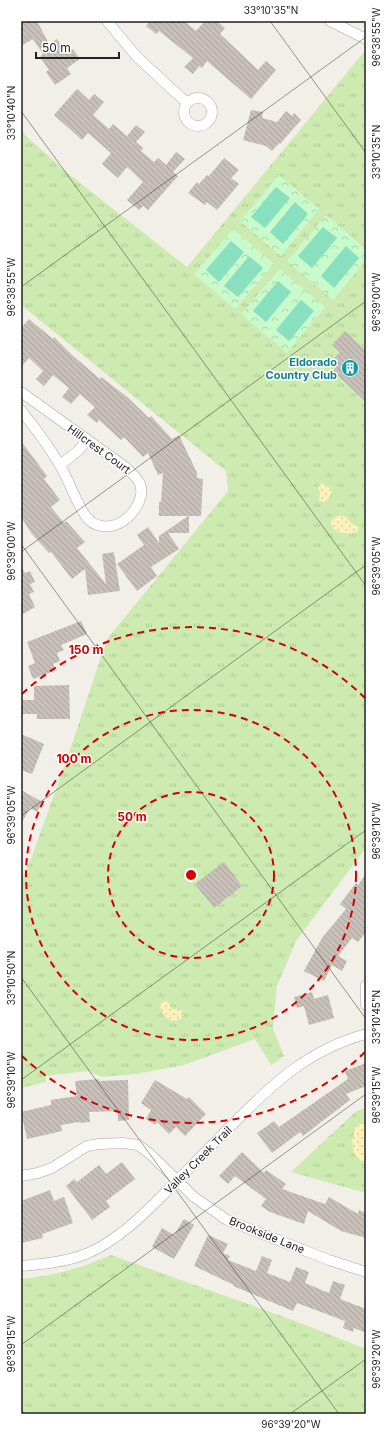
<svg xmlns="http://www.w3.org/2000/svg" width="387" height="1435" viewBox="0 0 387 1435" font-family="Inter,sans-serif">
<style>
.grass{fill:url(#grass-tufts)}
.sand{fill:url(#sand-dots)}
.park{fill:url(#park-crowns)}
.pitch{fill:#88e0be}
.building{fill:url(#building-back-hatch)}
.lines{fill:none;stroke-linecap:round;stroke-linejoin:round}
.minor-casing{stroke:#a9a9a9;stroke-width:11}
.minor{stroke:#fff;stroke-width:10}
.ticks{fill:none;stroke:#222;stroke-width:1;stroke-opacity:0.45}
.ring{fill:none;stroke:#d40000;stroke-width:2;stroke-dasharray:7 5}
.labels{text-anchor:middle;stroke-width:3;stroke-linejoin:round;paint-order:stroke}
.culture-label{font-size:11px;font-weight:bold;fill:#0d838f;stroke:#fff;text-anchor:end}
.street-label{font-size:11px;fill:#222;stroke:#fff}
.centre{fill:#d40000;stroke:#fff;stroke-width:2}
.ring-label{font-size:12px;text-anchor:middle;font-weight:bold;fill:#d40000;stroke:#fff;stroke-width:3;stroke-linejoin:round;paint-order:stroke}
.neatline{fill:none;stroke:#222;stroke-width:1.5}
.ticks-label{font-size:10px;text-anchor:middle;fill:#222}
</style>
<defs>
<pattern id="grass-tufts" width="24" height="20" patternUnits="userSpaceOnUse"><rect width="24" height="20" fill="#cdebb0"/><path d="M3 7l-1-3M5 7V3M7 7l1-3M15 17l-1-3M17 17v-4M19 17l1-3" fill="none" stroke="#b0c997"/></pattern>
<pattern id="sand-dots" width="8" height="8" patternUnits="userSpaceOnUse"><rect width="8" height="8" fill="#fff1ba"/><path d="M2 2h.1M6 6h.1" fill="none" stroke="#dacea0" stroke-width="1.8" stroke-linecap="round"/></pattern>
<pattern id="park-crowns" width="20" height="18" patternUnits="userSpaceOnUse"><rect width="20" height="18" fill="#c8facc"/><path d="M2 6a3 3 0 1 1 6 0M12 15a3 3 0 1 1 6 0" fill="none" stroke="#acd6af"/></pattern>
<pattern id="building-back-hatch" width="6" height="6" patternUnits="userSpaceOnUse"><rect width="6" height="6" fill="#c7bfb8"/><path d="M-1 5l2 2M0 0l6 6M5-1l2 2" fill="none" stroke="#aba49e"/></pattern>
</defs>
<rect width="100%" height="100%" fill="#f2efe9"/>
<g class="grass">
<path d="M363 53 366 54V848L296 941 277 986 273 1029 284 1056 271 1065 255 1039 184 1065 136 1074 102 1077 87 1071 46 1076V1082L21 1088V881L31 859 72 744 107 639 228 491 226 471 21 305V128L25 135 65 171 187 267Z"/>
<path d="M366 1107V1193L291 1172 355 1112Z"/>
<path d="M111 1255 290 1319 366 1349V1414H21V1279C54 1276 81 1268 111 1255Z"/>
</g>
<g class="sand">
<path d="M322 483 331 489 332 492 328 499 323 502 319 500 320 492 318 487Z"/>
<path d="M341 516 346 517 352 524 358 527 359 528 357 532C353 534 343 533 338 532 328 526 329 517 341 516Z"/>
<path d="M165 1001 168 1002 172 1009H178L182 1011 183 1015 181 1019C171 1024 163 1017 160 1007L162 1003Z"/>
<path d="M359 1124H362L366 1126 364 1142 366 1149V1161L362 1162 358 1158 354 1153 352 1141 355 1128Z"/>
</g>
<g class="park">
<path d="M279 175 319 209 281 256 240 221Z"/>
<path d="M326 215 366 249V260L333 300 287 261Z"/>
<path d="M233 229 274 264 235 309 194 274Z"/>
<path d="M280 269 325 307 287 353 241 314Z"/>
</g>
<g class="pitch">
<path d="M276 187 290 198 265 228 251 217Z"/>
<path d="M295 202 308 214 283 244 270 232Z"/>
<path d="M323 227 337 238 312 268 298 256Z"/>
<path d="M231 241 244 252 219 282 206 270Z"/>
<path d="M346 246 359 258 334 288 321 276Z"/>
<path d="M249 256 263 268 238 297 224 286Z"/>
<path d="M278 281 291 292 266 322 253 311Z"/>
<path d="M301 300 314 311 289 341 276 330Z"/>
</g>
<g class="building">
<path d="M21 21H37L49 44 57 39 67 54 73 49 80 59 67 68 71 74 55 85 46 72 49 70 40 57 43 54 33 39 21 46Z"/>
<path d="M148 21H184L196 31 205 21H217L225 28 220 34 258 70 266 61 276 70 251 99 207 61 202 68 199 66 193 74 184 67 193 58 159 31 156 34 146 26 149 22Z"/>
<path d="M77 89 89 100 94 94 104 102 93 115 109 129 113 124 127 136 136 125 145 132 136 142 143 148 141 151 154 162 158 158 166 165 176 152 185 159 173 172 178 176 148 210 143 206 139 210 127 200 143 182 127 167 118 178 102 164 111 153 88 133 82 140 54 115Z"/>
<path d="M251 110 263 112 262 118 277 122 286 111 292 116 294 113 301 120 280 144 279 143 272 151 266 146 243 140Z"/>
<path d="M224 158 239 170 231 178 239 184 217 210 207 202 205 205 188 193 197 182 199 184 207 175 209 176Z"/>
<path d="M29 319 53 339 54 337 72 355 100 379 101 377 126 396 149 418 151 416 172 439 179 435 197 473V478L203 479 201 516H189V533H168L179 549 151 567 157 576 137 591 117 564 144 545 137 535 148 527 159 543V536L188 516H159V502H161L163 473 158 475 148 453 143 457 124 437 121 440 99 420 97 423 87 415 95 407 80 394 71 404 62 397 69 388 53 375 44 386 36 379 43 371 29 358 21 367V328Z"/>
<path d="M345 331 366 351V402L333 371 337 366 332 361 340 352 332 345Z"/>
<path d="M21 441 47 476 44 479 60 500 51 507 64 523 66 521 85 542 77 548 106 584 102 554 114 552 120 591 88 595 85 569 72 579 51 552 49 553 32 534 21 517Z"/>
<path d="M21 566 25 573 30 571 35 582 30 584 34 592 29 594 35 607 21 615Z"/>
<path d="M81 621 87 634 61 645 64 650 57 653 60 661 53 664 56 670 33 679 28 666 35 663 27 642Z"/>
<path d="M69 685 70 719H37V714H21V700H34V686Z"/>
<path d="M21 734 44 744 32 774 21 770Z"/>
<path d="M21 790 42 802 37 812 30 808 21 824Z"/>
<path d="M224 862 242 886 214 908 195 884Z"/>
<path d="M366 874V932L358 942 352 938 338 956 347 961 342 971 332 965 324 981 304 971 322 938 346 909 340 904 356 883 358 885Z"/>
<path d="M312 992 314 999 328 995 334 1018 309 1025 304 1006 297 1008 294 997Z"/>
<path d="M366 1063V1086L346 1094 350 1100 303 1136 300 1132 272 1153 257 1133 274 1121 279 1127 348 1079 345 1071Z"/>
<path d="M99 1079V1081L128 1080 129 1120 118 1121V1111L89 1112 90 1122 80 1123 79 1122 61 1125 62 1131 27 1139 21 1112 51 1105V1100L77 1096 75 1081Z"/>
<path d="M155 1080 187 1099 189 1097 206 1114 185 1136 176 1127 169 1134 157 1122 155 1125 146 1119 151 1110 141 1103Z"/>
<path d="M242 1152 264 1173 266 1170 286 1184 282 1189 325 1204 329 1197 358 1214 359 1210 366 1213V1238L341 1231 308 1211 304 1224 270 1212 261 1206 266 1199 235 1176 228 1184 219 1176Z"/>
<path d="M122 1162 135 1179 106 1201 110 1207 92 1220 66 1186 74 1179 77 1182 99 1165 106 1174Z"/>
<path d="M50 1190 54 1201 64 1197 73 1223 42 1234 43 1238 21 1243V1201Z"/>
<path d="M184 1219 194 1225 174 1259 152 1247 162 1228 174 1235Z"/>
<path d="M208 1235 228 1244 223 1253 230 1256 228 1260 256 1271 262 1256 272 1260 267 1273 290 1282 296 1267 309 1272 305 1283 329 1293 333 1281 345 1285 340 1299 366 1309V1333L354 1328 353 1332 343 1328 345 1321 297 1303 293 1311 233 1286 234 1285 194 1266Z"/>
</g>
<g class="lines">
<g class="minor-casing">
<g id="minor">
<path d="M107 21 137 57 187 103"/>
<path d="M330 21 366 39"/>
<circle cx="198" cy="112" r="14"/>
<path d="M21 392 124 466C130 471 137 477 140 484 146 500 129 521 115 525 106 528 95 526 89 520 79 510 70 483 63 471 52 449 36 430 21 410"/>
<path d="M60 465 78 451 87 440"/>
<path d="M366 985V1005"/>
<path d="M21 1176 38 1173 52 1168 87 1146 99 1144 123 1143 138 1145 150 1154 194 1197 227 1220 329 1260 366 1272"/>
<path d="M21 1266C43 1264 65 1262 86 1254 117 1241 142 1216 165 1193 186 1172 207 1150 228 1129 270 1086 307 1050 366 1034"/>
</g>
</g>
<use href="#minor" class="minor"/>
</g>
<path class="ticks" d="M270 21 366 153M21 23 24 21M21 111 366 586M21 287 366 37M21 544 366 1019M21 552 366 301M21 816 366 565M21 977 339 1414M21 1080 366 830M21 1345 366 1094M21 1409 24 1414M290 1414 366 1359"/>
<g class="ring">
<circle cx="191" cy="875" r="83"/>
<circle cx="191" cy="875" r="165"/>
<path d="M365 1052A248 248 0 0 1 22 1056M22 694A248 248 0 0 1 365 698"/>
</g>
<defs>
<g id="building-disc" transform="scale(0.9)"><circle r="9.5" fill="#0f9aa8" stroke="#fff"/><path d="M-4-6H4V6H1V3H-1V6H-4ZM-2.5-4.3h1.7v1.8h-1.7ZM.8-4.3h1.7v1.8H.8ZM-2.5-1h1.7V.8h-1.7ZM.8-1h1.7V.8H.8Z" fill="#fff"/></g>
</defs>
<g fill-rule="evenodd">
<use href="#building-disc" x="350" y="368"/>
</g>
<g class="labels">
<g class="culture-label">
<text x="337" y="366">Eldorado<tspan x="337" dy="13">Country Club</tspan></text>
</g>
<g class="street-label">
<text transform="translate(99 449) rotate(36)" y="4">Hillcrest Court</text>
<text transform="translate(198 1160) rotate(-45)" y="4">Valley Creek Trail</text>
<text transform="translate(267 1235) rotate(22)" y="4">Brookside Lane</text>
</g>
</g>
<circle cx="191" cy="875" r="6" class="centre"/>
<g class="ring-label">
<text x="86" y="654">150 m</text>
<text x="74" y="763">100 m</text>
<text x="132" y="821">50 m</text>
</g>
<rect width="387" height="1435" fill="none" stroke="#ffffff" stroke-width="44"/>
<path d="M36 52v6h83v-6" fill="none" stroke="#222222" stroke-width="2"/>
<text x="42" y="52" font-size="12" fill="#222222" stroke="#ffffff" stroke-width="3" paint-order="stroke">50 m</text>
<rect x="22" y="22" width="343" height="1391" class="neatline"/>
<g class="ticks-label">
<text x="271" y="14">33°10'35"N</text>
<text transform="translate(376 37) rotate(-90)" y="4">96°38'55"W</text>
<text transform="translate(11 113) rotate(-90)" y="4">33°10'40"N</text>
<text transform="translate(376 152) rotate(-90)" y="4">33°10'35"N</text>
<text transform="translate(11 287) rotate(-90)" y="4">96°38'55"W</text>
<text transform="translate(376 302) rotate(-90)" y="4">96°39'00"W</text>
<text transform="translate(11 551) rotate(-90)" y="4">96°39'00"W</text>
<text transform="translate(376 566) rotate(-90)" y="4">96°39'05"W</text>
<text transform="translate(11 815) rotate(-90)" y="4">96°39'05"W</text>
<text transform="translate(376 831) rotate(-90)" y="4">96°39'10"W</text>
<text transform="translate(11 978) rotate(-90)" y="4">33°10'50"N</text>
<text transform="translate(376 1017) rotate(-90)" y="4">33°10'45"N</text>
<text transform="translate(11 1080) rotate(-90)" y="4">96°39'10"W</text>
<text transform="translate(376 1095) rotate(-90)" y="4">96°39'15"W</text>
<text transform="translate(11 1344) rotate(-90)" y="4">96°39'15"W</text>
<text transform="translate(376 1359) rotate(-90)" y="4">96°39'20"W</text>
<text x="291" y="1428">96°39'20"W</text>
</g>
</svg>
